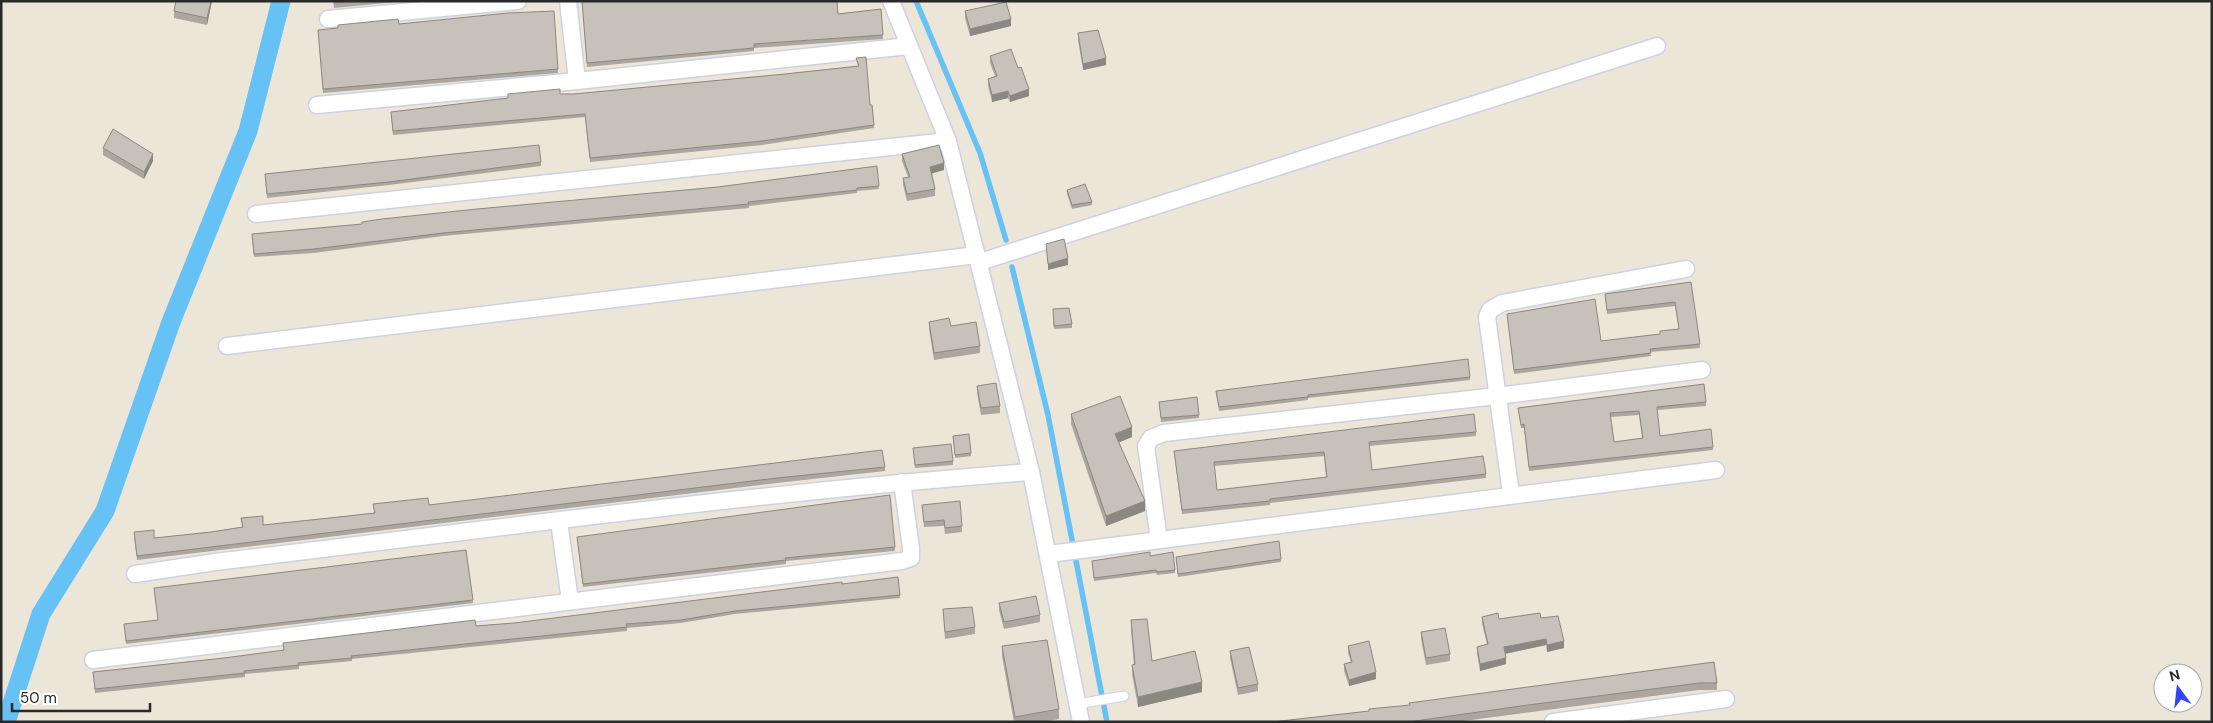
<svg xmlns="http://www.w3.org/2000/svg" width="2213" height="723" viewBox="0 0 2213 723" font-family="'DM Sans',sans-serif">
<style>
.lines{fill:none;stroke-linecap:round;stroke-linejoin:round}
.stream{stroke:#66c1f4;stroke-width:5.5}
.canal{stroke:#66c1f4;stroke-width:19}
.lane-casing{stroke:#ced0e3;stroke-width:11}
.street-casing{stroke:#ced0e3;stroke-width:19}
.lane{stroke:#fff;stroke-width:9}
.street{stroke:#fff;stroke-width:16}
.wall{fill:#aba79f;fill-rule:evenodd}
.shaded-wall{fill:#8b8882}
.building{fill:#c7c2b9;stroke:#8b8882;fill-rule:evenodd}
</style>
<rect width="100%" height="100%" fill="#ece6d9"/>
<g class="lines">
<g class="stream">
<path d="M916 1 980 153 1006 240"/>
<path d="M1012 267 1048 415 1107 722"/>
</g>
<path class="canal" d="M6 722 41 614 105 511 171 322 248 131 281 1"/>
<g class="lane-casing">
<path id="lane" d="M1078 704 1124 696"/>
</g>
<g class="street-casing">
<g id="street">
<path d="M891 1 948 141 1031 472 1081 722"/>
<path d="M328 19 518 1"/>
<path d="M577 81 909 46"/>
<path d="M317 105 577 81 568 1"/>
<path d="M256 214 948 141"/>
<path d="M980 262 1657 46"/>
<path d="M227 346 977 255"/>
<path d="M1511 494 1487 317 1490 310 1502 303 1686 269"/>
<path d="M559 521 570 601"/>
<path d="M1159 540 1146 446 1151 438 1164 433 1497 396 1702 370"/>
<path d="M1049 554 1716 470"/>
<path d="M135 574 215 562C487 530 758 492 1031 472"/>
<path d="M93 660 902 561 911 558V548L902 482"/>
<path d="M1553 722 1726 699"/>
</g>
</g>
<use href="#lane" class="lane"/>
<use href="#street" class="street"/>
</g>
<g class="wall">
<path d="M176 1H212L207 25 174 18V11Z"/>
<path d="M333 1H396V2L334 8Z"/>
<path d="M582 1 838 14 881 9 883 39 754 48V51L587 67Z"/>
<path d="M965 11 1011 26 970 36 965 18Z"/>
<path d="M399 24 558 69V73L323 93 318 30 338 28V25Z"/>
<path d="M1078 33 1106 65 1083 70 1078 40Z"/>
<path d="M990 56 1029 96 1010 102 1008 98 992 102 988 86V79L995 76 990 63Z"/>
<path d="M856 58 870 105H872L874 128 762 145 590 162 585 117 393 135 391 115 560 94H574L785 74 858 66Z"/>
<path d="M103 148 153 161 144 179 103 155Z"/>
<path d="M902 154 944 170 932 173 935 189V196L907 201 903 185V178L908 177 902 161Z"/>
<path d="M541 162V166L389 185 267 198 265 178Z"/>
<path d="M877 166 879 189 857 191V193L749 206V208L443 236 314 253 254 257 252 238 362 224 718 187Z"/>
<path d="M1067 190 1092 202V205L1072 209 1067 194Z"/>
<path d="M1691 282 1700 348 1650 352 1651 356 1514 374 1507 314 1601 341 1660 334 1679 329 1675 306 1607 314 1605 294Z"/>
<path d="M1053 313 1072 324V328L1054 329Z"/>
<path d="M929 322 951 326 980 346V353L934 360 929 329Z"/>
<path d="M1470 377V380L1308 398V400L1219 411 1216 394V391Z"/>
<path d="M977 386 1000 406V413L981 415 977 393Z"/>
<path d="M1159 402 1199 415V418L1161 422Z"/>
<path d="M1706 402V406L1657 410 1660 436 1713 447V450L1529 471 1524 428H1521L1518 408ZM1639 415 1642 438 1614 442 1611 417Z"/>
<path d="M1071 414 1132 437 1119 442 1145 511 1106 526 1071 424Z"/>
<path d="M1476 432V436L1369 446 1372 470 1486 474V478L1270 503V505L1182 514 1174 451ZM1324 456 1326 477 1217 490 1214 466Z"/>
<path d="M953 436 971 453V456L955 458Z"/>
<path d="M913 448 953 461V465L915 468Z"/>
<path d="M885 467V471L777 483 137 560 134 536V532L154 538 211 532 242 527 241 518 263 525 374 513 373 504 429 505Z"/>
<path d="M922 505 962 526V532L945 534 944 526 924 527Z"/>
<path d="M577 537 895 547V551L786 561V564L583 587Z"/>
<path d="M1150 556 1175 570V573L1157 575 1156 573 1094 581 1092 561Z"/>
<path d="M1176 557 1281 559V562L1178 577Z"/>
<path d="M842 584 900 595V598L735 614 681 623 627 628V631L352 659V661L299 666V669L245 674V677L95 693 93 672 224 658 476 626 514 623Z"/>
<path d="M154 588 473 600V603L126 644 124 624 158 621Z"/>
<path d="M999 603 1040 615V622L1004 629 999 610Z"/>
<path d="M943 609 975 627V634L945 639Z"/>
<path d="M1482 617 1499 619 1541 618 1564 648 1547 652 1546 645 1505 654 1506 664 1480 671 1477 654V647L1487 644 1482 624Z"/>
<path d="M1131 620 1152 661 1202 692 1138 707 1132 674V665H1134L1131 630Z"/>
<path d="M1421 632 1450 654V661L1426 665 1421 639Z"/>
<path d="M1002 646 1059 709V719L1044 722H1014L1002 656Z"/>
<path d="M1348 646 1376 679 1349 686 1344 671V664L1351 662 1348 653Z"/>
<path d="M1230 651 1258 684V691L1238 695 1230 658Z"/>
<path d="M1714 662 1717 683V690H1699L1456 722H1272L1369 711Z"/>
</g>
<g class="shaded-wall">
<path d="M211 1H212L207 25V18Z"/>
<path d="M1011 19V26L970 36V29Z"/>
<path d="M1106 58V65L1083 70V64Z"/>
<path d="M1029 89V96L1010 102V96Z"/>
<path d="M1008 91V98L992 102V95Z"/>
<path d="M153 154V161L144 179V172Z"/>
<path d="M944 163V170L930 174V167Z"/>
<path d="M1068 258V265L1048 270V264Z"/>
<path d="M1132 427V437L1115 444V434Z"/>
<path d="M1145 501V511L1106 526V516Z"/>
<path d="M1546 639V645L1504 654V647Z"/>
<path d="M1564 641V648L1547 652V645Z"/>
<path d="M1506 658V664L1480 671V664Z"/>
<path d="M1376 672V679L1349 686V680Z"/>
<path d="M1202 682V692L1138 707V697Z"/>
</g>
<g class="building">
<path d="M176 1H211L207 18 174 11Z"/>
<path d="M334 1H354L334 3Z"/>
<path d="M582 1H837L838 14 881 9 883 35 754 44V48L587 63Z"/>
<path d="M1006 2 1011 19 970 29 965 11Z"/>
<path d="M554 11 558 69 323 89 318 30 338 28V25L398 19 399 24 508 13Z"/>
<path d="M1098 30 1106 58 1083 64 1078 33Z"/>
<path d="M1011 49 1018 68 1021 67 1029 89 1010 96 1008 91 992 95 988 79 997 76 990 56Z"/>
<path d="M866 57 870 105H872L874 125 762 141 590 158 585 114 393 131 391 112 508 98V94L560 89V94H574L785 74 859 66 856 58Z"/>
<path d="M113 129 153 154 144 172 103 148Z"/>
<path d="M539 145 541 162 389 182 267 194 265 174Z"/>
<path d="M939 145 944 163 930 167 935 189 907 194 903 178 910 177 902 154Z"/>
<path d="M877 166 879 186 857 188V190L748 202 749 204 443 233 314 249 254 254 252 234 362 224V222L382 219 477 209 718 187Z"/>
<path d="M1085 184 1092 202 1072 205 1067 190Z"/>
<path d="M1064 239 1068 258 1048 264 1046 244Z"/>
<path d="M1691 282 1700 344 1650 349 1651 353 1514 370 1507 314 1595 299 1601 341 1660 334V331L1679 329 1675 302 1607 310 1605 294Z"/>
<path d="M1069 308 1072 324 1054 326 1053 309Z"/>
<path d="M949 318 951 326 976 322 980 346 934 353 929 322Z"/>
<path d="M1468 359 1470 377 1308 395V397L1219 407 1216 391Z"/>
<path d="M996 383 1000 406 981 408 977 386Z"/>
<path d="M1704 384 1706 402 1657 407 1660 436 1711 429 1713 447 1529 467 1524 424 1521 425 1518 408ZM1639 411 1643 438 1614 442 1610 413Z"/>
<path d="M1120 396 1132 427 1115 434 1145 501 1106 516 1071 414Z"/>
<path d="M1197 397 1199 415 1161 418 1159 402Z"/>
<path d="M1474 414 1476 432 1369 442 1372 470 1483 456 1486 474 1270 499V501L1182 510 1174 451ZM1324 452 1327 477 1217 490 1214 462Z"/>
<path d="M969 434 971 453 955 455 953 436Z"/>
<path d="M951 444 953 461 915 465 913 448Z"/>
<path d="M882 450 885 467 777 478 137 556 134 532 154 530V538L211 532 243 527 241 518 263 516V525L339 517 375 513 373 504 428 498 429 505Z"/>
<path d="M890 495 895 547 785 558 786 560 583 584 577 537Z"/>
<path d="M960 501 962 526 945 528 944 520 924 522 922 505Z"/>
<path d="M1279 541 1281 559 1178 574 1176 557Z"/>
<path d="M466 550 473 600 126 641 124 624 158 620 154 588Z"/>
<path d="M1150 552V556L1173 552 1175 570 1157 572 1156 570 1094 578 1092 561Z"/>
<path d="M898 577 900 595 735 611 681 620 626 624 627 627 608 629 351 656 352 658 298 663 299 665 244 671 245 673 95 689 93 672 224 658 284 650 283 643 475 620 476 626 514 623 842 582V584Z"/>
<path d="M1036 596 1040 615 1004 622 999 603Z"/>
<path d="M972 607 975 627 945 632 943 609Z"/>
<path d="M1498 613 1499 619 1540 613 1541 618 1558 616 1564 641 1547 645 1546 639 1504 647 1506 658 1480 664 1477 647 1488 644 1482 617Z"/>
<path d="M1147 619 1152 661 1195 651 1202 682 1138 697 1132 665 1135 664 1131 620Z"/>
<path d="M1445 628 1450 654 1426 658 1421 632Z"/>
<path d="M1047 640 1059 709 1015 717 1002 646Z"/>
<path d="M1369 641 1376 672 1349 680 1344 664 1352 662 1348 646Z"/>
<path d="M1249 647 1258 684 1238 688 1230 651Z"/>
<path d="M1714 662 1717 683H1699L1528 705 1408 722H1272L1369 711V709L1410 705 1409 703Z"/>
</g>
<rect width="2213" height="723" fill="none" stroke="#292929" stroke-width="5"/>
<g transform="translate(2178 688) rotate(345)"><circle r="24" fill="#ffffff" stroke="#a9a9a9"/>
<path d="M0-4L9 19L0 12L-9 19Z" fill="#3346ff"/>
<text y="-8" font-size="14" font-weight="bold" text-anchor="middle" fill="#292929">N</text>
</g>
<path d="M12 703v8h138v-8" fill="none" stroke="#292929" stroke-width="2.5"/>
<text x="20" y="703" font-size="15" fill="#292929" stroke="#ffffff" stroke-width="4" paint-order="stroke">50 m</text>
</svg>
